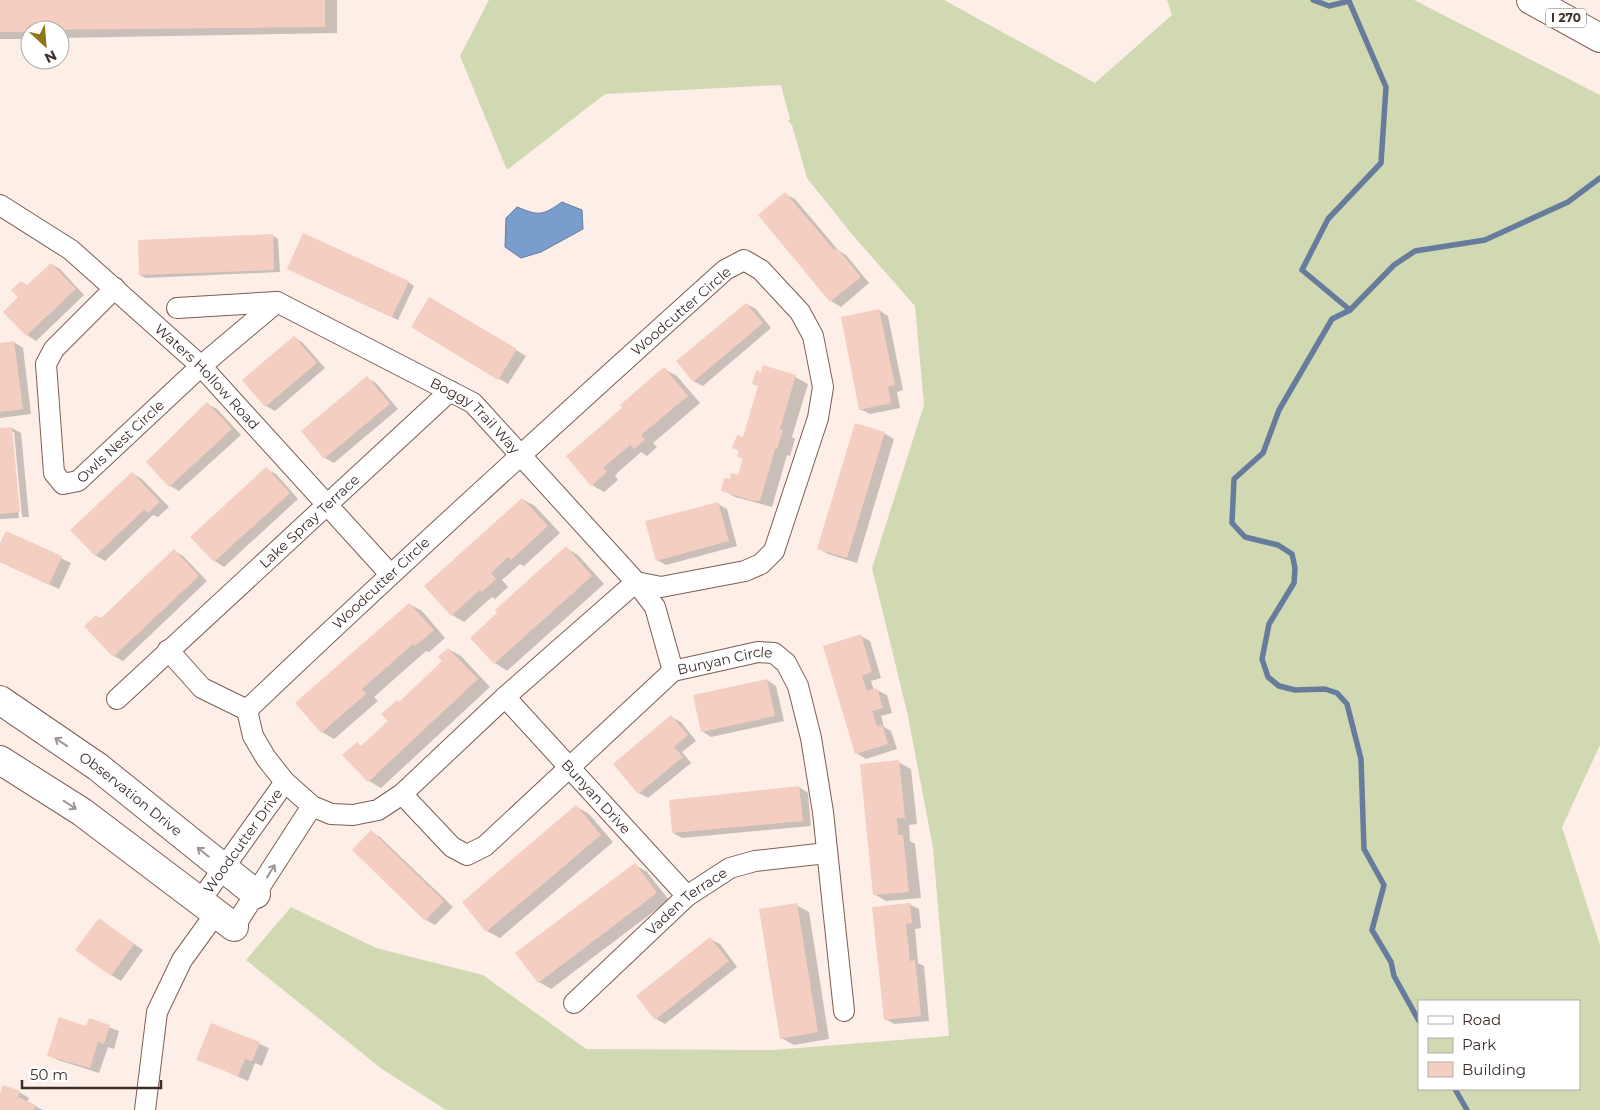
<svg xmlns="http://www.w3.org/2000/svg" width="1600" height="1110" viewBox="0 0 1600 1110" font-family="Montserrat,sans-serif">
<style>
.green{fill:#d0d9b2;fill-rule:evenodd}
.water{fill:#799dcd;stroke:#677c9c}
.shadow{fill:#0003}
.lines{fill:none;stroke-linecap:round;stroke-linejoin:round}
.stream{stroke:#677c9c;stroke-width:5.5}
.building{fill:#f4cfc1}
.street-casing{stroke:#7e5e52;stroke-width:22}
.secondary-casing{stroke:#7e5e52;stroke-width:30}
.highway-casing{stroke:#7e5e52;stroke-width:30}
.street{stroke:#fff;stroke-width:20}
.secondary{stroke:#fff;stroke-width:28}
.highway{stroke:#fff;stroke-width:28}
.oneway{stroke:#9e9694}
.labels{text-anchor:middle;stroke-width:4.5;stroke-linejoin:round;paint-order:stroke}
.shield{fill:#fff;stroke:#776d69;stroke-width:1}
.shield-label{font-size:12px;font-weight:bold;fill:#3d2e29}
.street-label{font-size:14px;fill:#3d2e29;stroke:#fff}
</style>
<rect width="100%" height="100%" fill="#fdeee8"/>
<path class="green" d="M489 0H944L1095 83 1172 15 1167 0H1414L1600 95V745L1562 827 1600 945V1110H446L382 1069 246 960 291 907 376 948 483 975 586 1049 773 1050 949 1036 933 848 908 716 872 568 924 405 915 306 850 232 807 178 792 125 788 121 790 119 781 85 605 94 507 170 460 56ZM1419 1001H1579V1089H1419Z"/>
<path class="water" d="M562 202 582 210 583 229 541 252 521 258 505 247 506 218 517 207C539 216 542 216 562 202Z"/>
<g class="shadow">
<path d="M0 0H337V33L60 38V30H30V39H0Z"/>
<path d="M785 194 795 199 838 250 846 255 869 283 841 307 831 301 759 216Z"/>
<path d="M272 235 278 239 280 272 146 278 140 275Z"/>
<path d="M51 264 60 269 84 295 36 341 27 335 4 312 19 297 22 282 28 286Z"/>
<path d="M294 272 408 282 414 286 398 320Z"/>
<path d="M430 299 526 356 508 384 413 327Z"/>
<path d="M746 304 756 309 771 328 703 386 693 381Z"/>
<path d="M879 310 888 316 903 390 897 392 900 408 870 414 860 409Z"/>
<path d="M294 337 303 343 325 368 275 411 266 406Z"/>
<path d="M14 342 23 348 31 414 0 418V344Z"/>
<path d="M664 369 677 376 700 403 653 443 657 447 647 456 641 452 615 475 618 480 604 492 592 485Z"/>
<path d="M795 377 808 384 792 437 795 439 790 456 787 455 772 507 735 497 723 490 731 481 739 477 744 460 739 456 740 451 734 448Z"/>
<path d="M367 378 376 383 398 409 334 463 325 458Z"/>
<path d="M207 404 217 409 241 435 179 491 170 486Z"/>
<path d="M12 428 21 433 29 517H22L14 432H11L19 518 0 519V429Z"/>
<path d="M884 433 894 439 857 563 828 554 819 549Z"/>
<path d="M266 469 276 474 298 499 224 567 215 561 192 537Z"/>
<path d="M132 473 142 479 169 507 158 517 153 515 105 561 95 555Z"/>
<path d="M522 499 535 506 560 533 524 566 520 564 502 580 508 587 495 599 492 597 464 622 452 615Z"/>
<path d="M718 504 727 509 737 546 666 565 657 560Z"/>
<path d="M6 532 71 563 59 589 0 562V546Z"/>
<path d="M566 548 578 555 604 584 507 671 495 663 471 638Z"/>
<path d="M174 551 183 556 207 581 123 661 114 656 96 616 102 619Z"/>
<path d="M409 604 422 611 445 638 429 652 426 651 374 697 378 701 334 739 322 732Z"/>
<path d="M861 636 870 641 881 678 871 681 874 690H877L887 695 892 713 881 716 884 727 891 731 897 749 866 759 856 753Z"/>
<path d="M448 649 461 656 490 687 381 788 369 781 357 743 362 747 390 721 399 703 444 662Z"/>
<path d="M767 680 776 686 784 721 711 737 702 731Z"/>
<path d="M671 717 681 722 696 741 682 752 691 763 648 798 639 793Z"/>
<path d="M898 762 911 769 917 824 909 825 910 841 915 844 921 898 886 901 874 894Z"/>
<path d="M799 787 808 793 811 826 682 838 673 833Z"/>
<path d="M577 807 589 814 613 842 500 938 487 931Z"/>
<path d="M371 832 380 837 453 907 435 925 426 920Z"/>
<path d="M635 865 647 872 669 900 551 989 539 982Z"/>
<path d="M909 904 919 909 921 928 915 929 918 963 924 966 929 1021 894 1024 885 1019Z"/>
<path d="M796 905 809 912 829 1039 794 1045 781 1038Z"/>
<path d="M100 920 143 950 121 981 111 975Z"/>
<path d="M710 939 720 944 737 967 665 1024 656 1019Z"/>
<path d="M90 1020 119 1031 114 1049 108 1047 99 1073 58 1060 49 1055 87 1027Z"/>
<path d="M212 1024 269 1048 262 1066 255 1063 248 1081 198 1059Z"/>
<path d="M19 1092 29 1098 27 1102 43 1110H0V1096Z"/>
</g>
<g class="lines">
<g class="stream">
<path d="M1313 0 1329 6 1349 1 1386 87 1381 163 1328 219 1302 270 1350 310"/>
<path d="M1419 1021 1394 976 1391 962 1372 930 1384 885 1364 849 1361 759 1347 704 1337 693 1325 689 1295 690 1279 686 1268 677 1262 659 1269 624 1294 583 1295 568 1292 554 1278 545 1245 537 1232 523 1234 479 1263 453 1279 410 1332 319 1350 310 1394 265 1415 251 1485 240 1568 202 1600 178"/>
<path d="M1455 1089 1467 1110"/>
</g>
</g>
<g class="building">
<path d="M0 0H325V27L30 30V32H0Z"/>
<path d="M785 192 834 250 837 248 861 277 830 302 758 215Z"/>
<path d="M303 233 409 281 392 317 287 269Z"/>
<path d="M273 234 274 270 139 275 138 240Z"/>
<path d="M51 263 76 289 26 336 3 312 18 297 11 290 21 281 26 286Z"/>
<path d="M429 297 517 349 498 380 411 327Z"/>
<path d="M746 303 763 323 693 382 676 361Z"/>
<path d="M879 309 895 385 888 387 891 403 859 410 841 317Z"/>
<path d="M294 336 317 363 265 407 242 380Z"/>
<path d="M14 341 23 409 0 412V343Z"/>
<path d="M763 365 796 375 780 429 783 430 777 449H775L760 501H754L721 491 724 478 730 479 731 473 738 475 743 458 737 457 739 450 732 448 737 435 743 437 758 386 752 384 756 370 761 372Z"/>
<path d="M664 367 688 396 641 435 645 440 634 449 630 445 603 468 607 472 591 486 566 456 622 408 620 405Z"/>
<path d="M367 376 390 404 324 459 301 431Z"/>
<path d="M207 402 232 429 169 487 146 462Z"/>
<path d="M855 423 885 432 847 558 817 549Z"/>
<path d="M12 427 20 512 0 514V428Z"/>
<path d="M266 467 290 493 214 562 190 537Z"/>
<path d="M132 472 160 502 148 513 144 510 95 556 70 530Z"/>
<path d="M522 498 548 526 511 560 508 557 491 573 496 579 482 592 480 590 451 616 424 586Z"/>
<path d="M718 502 729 541 656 561 645 521Z"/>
<path d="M6 531 62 556 49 585 0 562V543Z"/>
<path d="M566 546 592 576 494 664 470 638 497 613 495 610Z"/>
<path d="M174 549 199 576 113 657 84 626 96 615 100 619Z"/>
<path d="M409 603 434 630 415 646 413 644 362 689 366 694 321 733 295 703Z"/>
<path d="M861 634 872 672 862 676 867 691 877 688 883 708 872 711 877 726 882 725 888 744 855 754 823 646Z"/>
<path d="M448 648 478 679 368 782 342 755 357 742 361 746 388 721 381 714 397 700 399 702 442 661 438 657Z"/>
<path d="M767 679 775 716 701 732 693 695Z"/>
<path d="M671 715 688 735 674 747 683 757 638 794 613 764Z"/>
<path d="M899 760 905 818H897L898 835H903L909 892 873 895 860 764Z"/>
<path d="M799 786 803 821 672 833 669 800Z"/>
<path d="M576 805 601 835 486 932 462 902Z"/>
<path d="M371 830 444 901 425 921 352 850Z"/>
<path d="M635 863 657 893 538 983 515 953Z"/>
<path d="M797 903 818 1032 780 1039 759 909Z"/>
<path d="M910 903 912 923 906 924 910 961 915 960 921 1016 884 1020 872 907Z"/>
<path d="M99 918 134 944 111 976 75 950Z"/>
<path d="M710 937 729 961 655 1020 636 996Z"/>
<path d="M59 1017 86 1026 89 1018 110 1025 104 1044 98 1042 90 1068 47 1056Z"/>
<path d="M211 1023 260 1042 252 1061 245 1059 238 1076 196 1060Z"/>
<path d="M3 1085 20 1091 18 1097 36 1105 34 1110H0V1093Z"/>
</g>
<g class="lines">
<g class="street-casing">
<g id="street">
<path id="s1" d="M0 205 71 250 201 366 390 574"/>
<path d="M744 260 761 270 800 312 813 336 823 387 818 418 774 551 761 564 745 571 661 587 636 582 505 697 402 794 378 810 353 815 331 814 312 806 285 782 266 758 253 736 247 710C404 560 564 415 725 270Z"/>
<path id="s2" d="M115 288 54 349 46 364 54 473 63 484 78 481 201 366 277 302"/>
<path id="s3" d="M177 308 277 302 473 403 636 582 655 607 673 671"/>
<path d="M168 650 202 688 247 710"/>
<path id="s4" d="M505 697 687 896"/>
<path id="s5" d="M117 699 450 391"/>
<path id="s6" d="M402 794 452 847 467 855 485 846 673 671 758 652 774 653 786 663 798 686 811 738 823 812 844 1011"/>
<path id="s7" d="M200 901 285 782"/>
<path d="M234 927 312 806"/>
<path id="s8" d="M574 1003 687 896 730 868 755 861 827 853"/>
<path d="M145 1110 157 1012 182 960 216 913"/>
</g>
</g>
<g class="secondary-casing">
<g id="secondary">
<path id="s9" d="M0 700 98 767 256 894"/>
<path d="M0 760 82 812 234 927"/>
</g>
</g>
<g class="highway-casing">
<path id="highway" d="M1531 0 1600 38"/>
</g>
<use href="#street" class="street"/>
<use href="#secondary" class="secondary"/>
<use href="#highway" class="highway"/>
</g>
<defs><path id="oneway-shaft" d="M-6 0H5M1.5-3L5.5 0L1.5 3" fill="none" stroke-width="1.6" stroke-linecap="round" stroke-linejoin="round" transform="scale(1.25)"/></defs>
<g class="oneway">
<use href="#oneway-shaft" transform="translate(61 742) rotate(-146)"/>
<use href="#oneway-shaft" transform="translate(70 805) rotate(33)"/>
<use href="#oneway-shaft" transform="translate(203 852) rotate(-141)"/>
<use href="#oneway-shaft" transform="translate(271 871) rotate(-58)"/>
</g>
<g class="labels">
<rect class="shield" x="1546" y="8.5" width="40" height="19" rx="4"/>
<g class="shield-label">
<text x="1566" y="22">I 270</text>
</g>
<g class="street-label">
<text transform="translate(681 311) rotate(-41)" y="5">Woodcutter Circle</text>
<text dy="5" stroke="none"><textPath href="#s1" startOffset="270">Waters Hollow Road</textPath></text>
<text dy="5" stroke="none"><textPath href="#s3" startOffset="330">Boggy Trail Way</textPath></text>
<text dy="5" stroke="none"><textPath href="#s2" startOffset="300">Owls Nest Circle</textPath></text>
<text dy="5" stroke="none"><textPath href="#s5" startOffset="262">Lake Spray Terrace</textPath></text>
<text transform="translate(381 583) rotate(-43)" y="5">Woodcutter Circle</text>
<text dy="5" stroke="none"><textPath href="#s6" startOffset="420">Bunyan Circle</textPath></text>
<text dy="5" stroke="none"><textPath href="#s9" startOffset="161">Observation Drive</textPath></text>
<text dy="5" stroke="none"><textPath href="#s4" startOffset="135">Bunyan Drive</textPath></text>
<text dy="5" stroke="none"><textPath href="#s7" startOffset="74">Woodcutter Drive</textPath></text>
<text dy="5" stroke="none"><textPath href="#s8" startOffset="152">Vaden Terrace</textPath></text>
</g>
</g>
<rect x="1418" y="1000" width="162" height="90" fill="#ffffff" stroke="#b1aba9"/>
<rect x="1428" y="1016" width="25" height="8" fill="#ffffff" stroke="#b1aba9"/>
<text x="1462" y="1025" font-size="15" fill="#3d2e29">Road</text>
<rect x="1428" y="1038" width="25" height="15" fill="#d0d9b2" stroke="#b1aba9"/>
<text x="1462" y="1050" font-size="15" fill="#3d2e29">Park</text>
<rect x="1428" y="1062" width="25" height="15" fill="#f4cfc1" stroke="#b1aba9"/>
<text x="1462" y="1075" font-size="15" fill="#3d2e29">Building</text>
<g transform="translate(45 45) rotate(154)"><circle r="24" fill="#ffffff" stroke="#b1aba9"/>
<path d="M0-4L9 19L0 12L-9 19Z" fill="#8f7419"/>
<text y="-8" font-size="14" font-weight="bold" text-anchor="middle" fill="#3d2e29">N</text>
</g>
<path d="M22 1080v8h139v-8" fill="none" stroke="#3d2e29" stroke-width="2.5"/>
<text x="30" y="1080" font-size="15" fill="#3d2e29" stroke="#ffffff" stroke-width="4" paint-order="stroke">50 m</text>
</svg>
